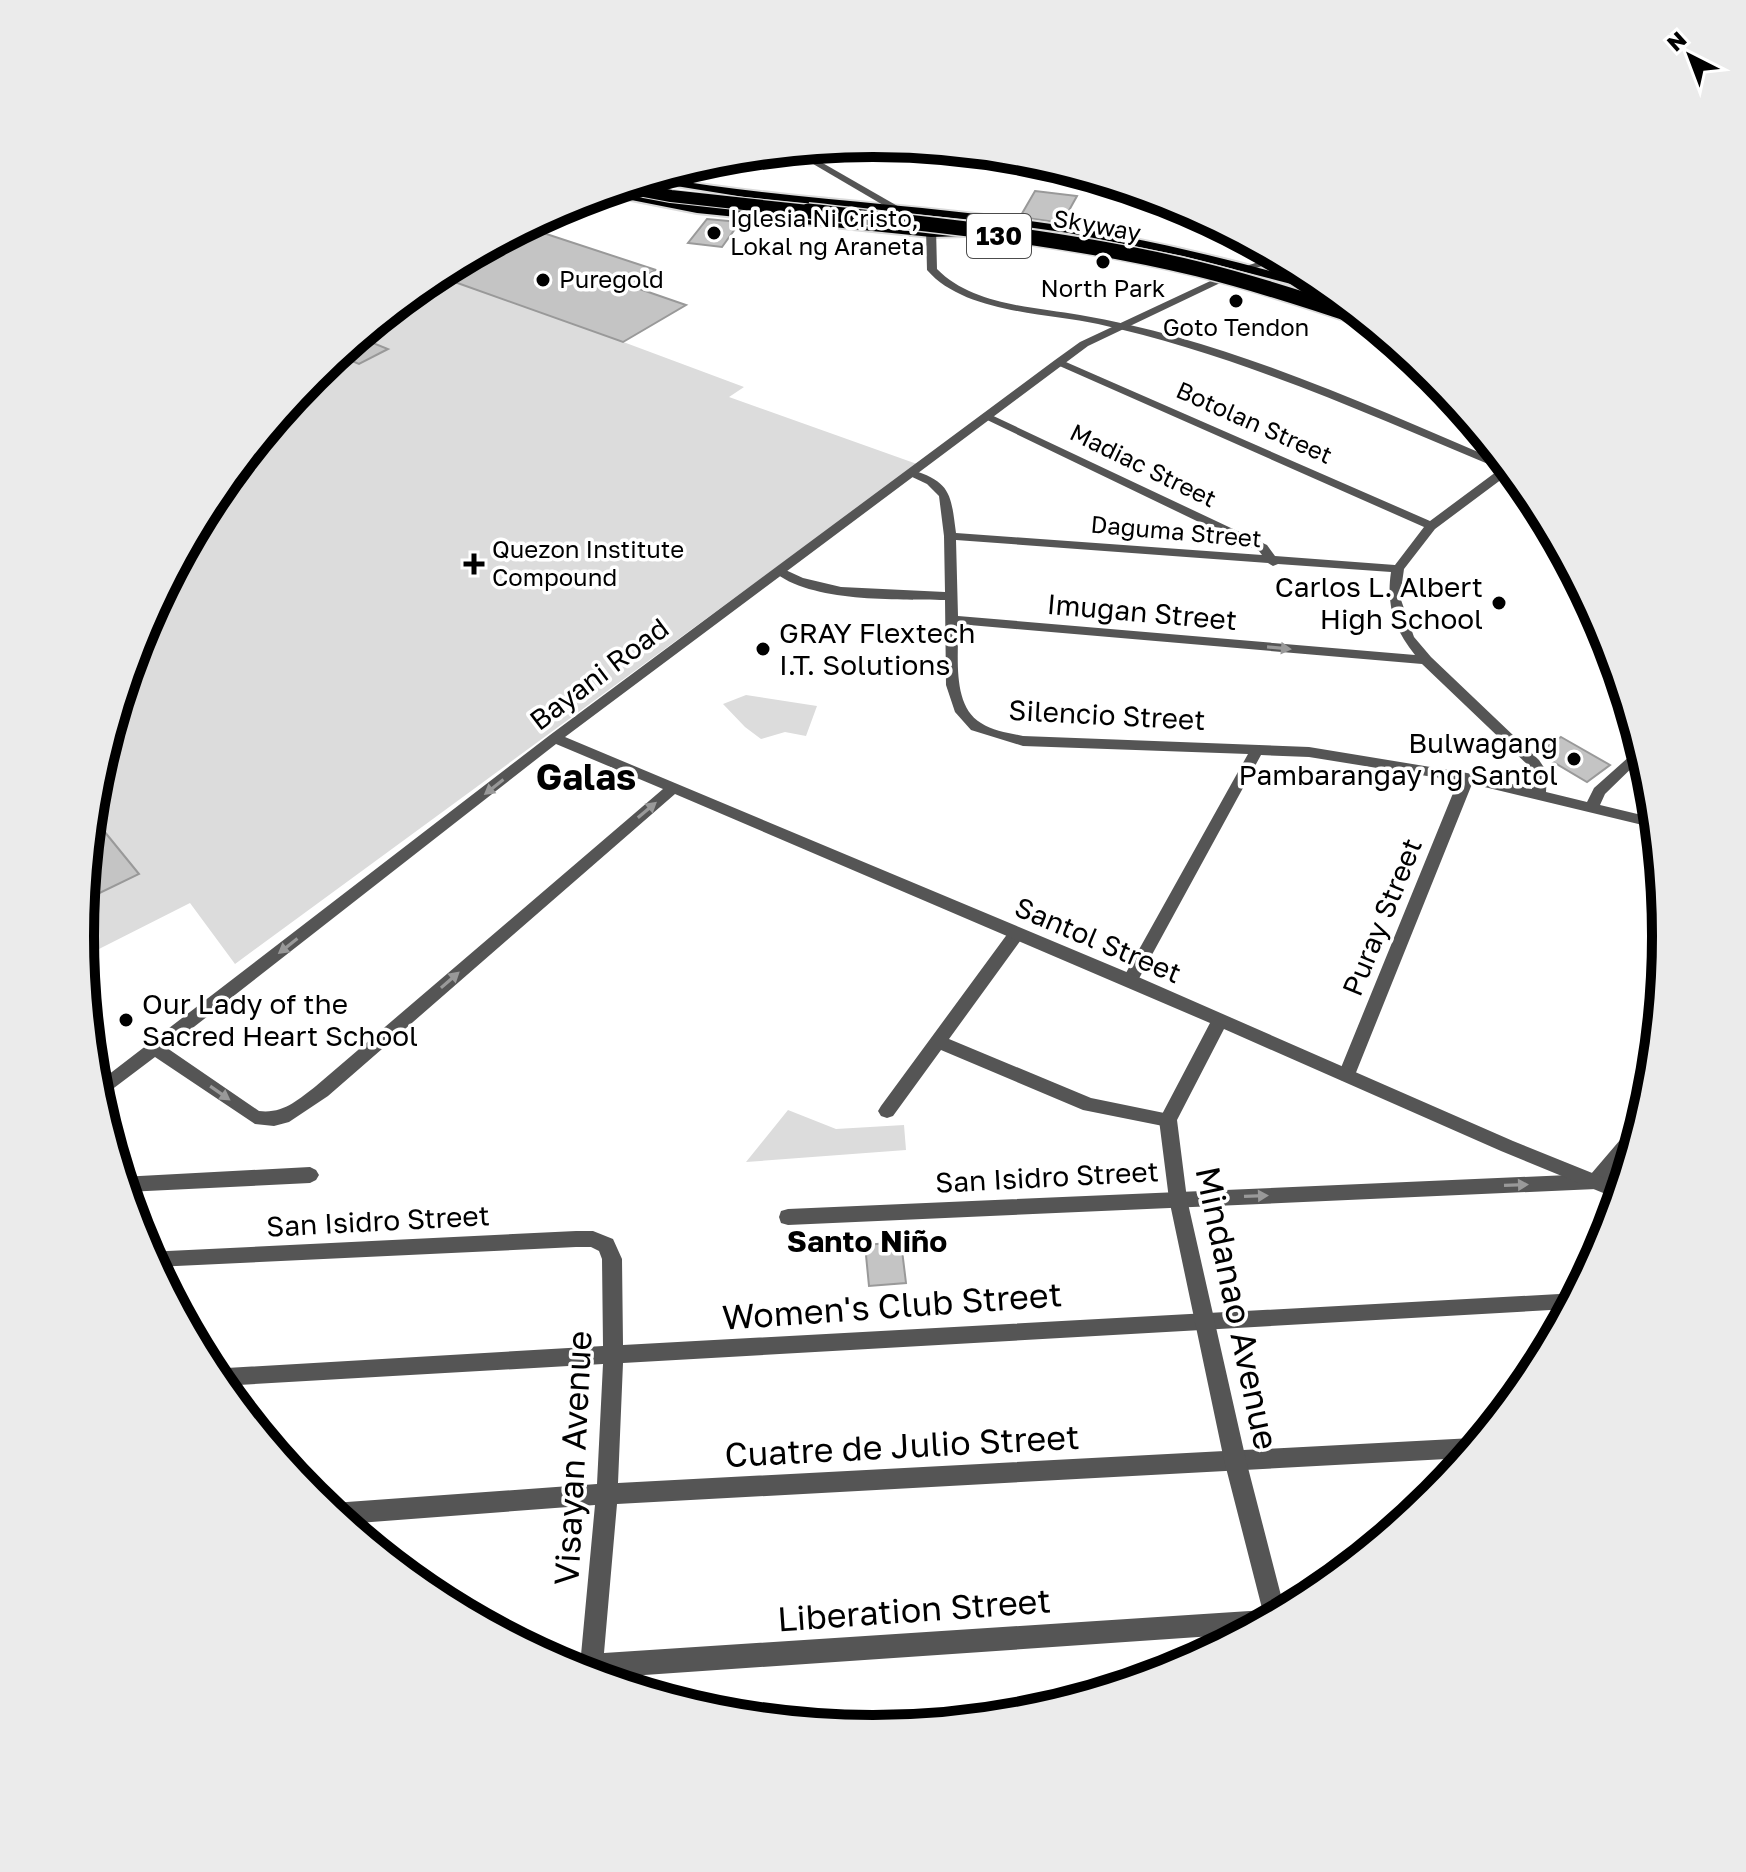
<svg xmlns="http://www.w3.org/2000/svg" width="1746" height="1872" viewBox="0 0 1746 1872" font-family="'Golos Text',sans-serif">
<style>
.green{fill:#dcdcdc}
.building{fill:#c4c4c4;stroke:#999;stroke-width:2}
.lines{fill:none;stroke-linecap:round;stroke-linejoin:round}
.primary-casing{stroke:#dbdbdb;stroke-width:4}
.motorway-casing{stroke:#dbdbdb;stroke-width:4}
.minor{fill:#555;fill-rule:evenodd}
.tertiary{fill:#555;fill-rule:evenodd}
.primary{fill:#000;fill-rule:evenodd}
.motorway{fill:#000;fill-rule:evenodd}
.motorway-bridge-far1-casing{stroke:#dbdbdb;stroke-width:14;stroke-linecap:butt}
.motorway-bridge-casing{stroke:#dbdbdb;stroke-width:18;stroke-linecap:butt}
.motorway-bridge-far1{stroke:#000;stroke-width:12}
.motorway-bridge{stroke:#000;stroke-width:15}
.oneway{fill:#999}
.poi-dot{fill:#000;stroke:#fff;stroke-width:3}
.labels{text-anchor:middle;stroke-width:7;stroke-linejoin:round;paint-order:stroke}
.far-poi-label{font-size:24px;fill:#000;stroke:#fff;text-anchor:start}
.far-street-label{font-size:24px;fill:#000;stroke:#fff}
.shield{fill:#fff;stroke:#4c4c4c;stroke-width:2}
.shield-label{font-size:26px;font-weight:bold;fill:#000}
.poi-label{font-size:28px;fill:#000;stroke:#fff;text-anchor:end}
.street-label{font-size:28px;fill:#000;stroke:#fff}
.neighbourhood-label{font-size:30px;font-weight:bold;fill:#000;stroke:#fff}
.near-street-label{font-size:34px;fill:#000;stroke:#fff}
.district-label{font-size:36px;font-weight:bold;fill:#000;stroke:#fff}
.rim{fill:none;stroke:#000;stroke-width:10}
</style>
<rect width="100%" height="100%" fill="#fff"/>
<g class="green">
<path d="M438 273 744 387 729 397 917 464 235 964 190 903 97 950 81 927 95 781 141 632 214 495 313 375Z"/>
<path d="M746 695 817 706 806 736 785 732 761 739 745 727 723 704Z"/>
<path d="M788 1110 836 1129 904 1125 906 1150 746 1162Z"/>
</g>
<g class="building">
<path d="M1035 191 1077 196 1062 223 1020 217Z"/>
<path d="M707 219 740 222 722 247 688 243Z"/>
<path d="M525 227 656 270 628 285 686 305 623 342 435 275Z"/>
<path d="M358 337 388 349 359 364 337 355Z"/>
<path d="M1561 737 1610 765 1587 782 1538 753Z"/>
<path d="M104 831 139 874 83 901 90 837Z"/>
<path d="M901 1242 906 1283 869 1286 865 1245Z"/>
</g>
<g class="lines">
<g class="primary-casing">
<path id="primary" d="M656 177C780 199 906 203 1030 221 1131 235 1229 258 1326 287L1337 296 1183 256 1069 233 983 221 744 197 645 181Z"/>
</g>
<g class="motorway-casing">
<path id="motorway" d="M615 190 697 205 931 229 965 228 972 232 965 236 931 237 697 213 601 194Z"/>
</g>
<g class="minor">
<path d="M864 144 1037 161 1054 166 845 146Z"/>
<path d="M800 150 901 208 903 210 895 212 791 151Z"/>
<path d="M931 225 936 228 937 269C972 305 1033 307 1080 315 1228 340 1369 406 1506 464L1514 473H1510L1435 529 1404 569 1400 597 1414 637 1431 657 1539 760 1547 772 1546 792 1587 802 1594 788 1640 747 1643 757 1605 794 1600 805 1654 818 1655 828 1472 784 1353 1080 1347 1082 1341 1080 1338 1075 1458 781 1309 757 1261 755 1136 984H1124L1122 980 1248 754 1023 746 971 730 955 712 946 685 945 600C898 599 810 603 773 571L779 567 803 578 841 587 945 592 944 536 939 496 927 484 908 475 906 473 912 470C952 482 951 496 956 533L1262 555 1259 551 983 418 981 416 987 413 1267 545 1275 556 1395 565 1424 527 1055 364 1054 362 1059 359 1430 521 1500 469C1369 414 1238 355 1098 324 1046 313 964 313 927 270L926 228ZM956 540 1268 563 1273 566 1278 564 1391 572C1386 605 1394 629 1415 655L958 616ZM958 624 1422 664 1529 766 1533 772 1532 789 1467 773 1309 747 1023 736C1009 733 993 731 981 723 951 705 959 654 958 624Z"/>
<path d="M1275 256 1282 260 1249 270 1244 267Z"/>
<path d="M1017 927 1025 933 1023 937 949 1039 1091 1098 1174 1115 1177 1120 1174 1125 1168 1127 1083 1110 941 1050 893 1116 887 1118 881 1116 878 1111 881 1106 1011 929Z"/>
<path d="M80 931 86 933 93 943 87 954 82 956Z"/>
<path d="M1638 1124 1641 1125 1633 1150 1602 1186 1596 1189 788 1225 781 1223 779 1217 781 1211 788 1209 1591 1174 1632 1126Z"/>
<path d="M310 1167 316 1170 319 1175 316 1180 310 1183 126 1192 121 1177Z"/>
<path d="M576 1231H593L613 1239 622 1259 623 1345 1577 1293 1568 1309 623 1363 618 1483 1473 1438 1480 1441 1465 1458 617 1504 604 1653 1265 1610 1274 1616 1242 1634 601 1678 557 1662 567 1656 581 1655 595 1505 345 1524 325 1507 333 1503 597 1484 603 1364 221 1386 210 1369 603 1346 602 1259 599 1251 591 1247H576L155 1267 147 1252Z"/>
</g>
<path class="tertiary" d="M1236 269 1241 272 1239 274 1088 346 565 737 1136 976 1513 1141 1622 1185 1618 1199 1613 1197 1501 1151 1224 1029 1177 1120 1187 1199 1246 1460 1285 1611 1266 1621 1264 1616 1224 1460 1169 1199 1159 1120 1210 1023 675 794 328 1096 289 1122 274 1126 255 1124 155 1057 98 1100 95 1085 550 735 1055 360 1080 342ZM556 744 663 789 316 1086C298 1100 283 1114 259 1111L167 1048Z"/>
<use href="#primary" class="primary"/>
<use href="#motorway" class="motorway"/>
<g class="motorway-bridge-far1-casing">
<path id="motorway-bridge-far1" d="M623 187 671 196 827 213"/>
</g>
<g class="motorway-bridge-casing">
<path id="motorway-bridge" d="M808 211C938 225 1070 238 1198 269 1255 283 1310 301 1366 320"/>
</g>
<use href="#motorway-bridge-far1" class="motorway-bridge-far1"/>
<use href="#motorway-bridge" class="motorway-bridge"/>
</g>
<defs><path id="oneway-solid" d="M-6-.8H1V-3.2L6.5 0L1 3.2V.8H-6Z" transform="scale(2)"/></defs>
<g class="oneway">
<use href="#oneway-solid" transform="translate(1279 648) rotate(5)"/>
<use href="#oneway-solid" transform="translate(494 787) rotate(142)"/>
<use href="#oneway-solid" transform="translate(647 810) rotate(-40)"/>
<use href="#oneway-solid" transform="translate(288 946) rotate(142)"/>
<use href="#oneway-solid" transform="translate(450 980) rotate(-41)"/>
<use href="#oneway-solid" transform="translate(220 1093) rotate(35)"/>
<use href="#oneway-solid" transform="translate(1516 1185) rotate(-2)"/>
<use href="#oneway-solid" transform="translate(1256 1196) rotate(-2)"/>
</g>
<g class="poi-dot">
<circle cx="714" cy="233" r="8"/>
<circle cx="1103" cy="262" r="8"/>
<circle cx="543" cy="280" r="8"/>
<circle cx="1236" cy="301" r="8"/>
<path d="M470 552h8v8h8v8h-8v8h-8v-8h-8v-8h8z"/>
<circle cx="1499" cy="603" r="8"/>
<circle cx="763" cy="649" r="8"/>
<circle cx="1574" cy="759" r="8"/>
<circle cx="126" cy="1020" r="8"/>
</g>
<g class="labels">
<g class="far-poi-label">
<text x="730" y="227">Iglesia Ni Cristo,<tspan x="730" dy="28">Lokal ng Araneta</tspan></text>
<text x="559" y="288">Puregold</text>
<text x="1103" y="297" text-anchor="middle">North Park</text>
<text x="1236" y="336" text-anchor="middle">Goto Tendon</text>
<text x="492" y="558">Quezon Institute<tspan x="492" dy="28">Compound</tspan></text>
</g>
<g class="far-street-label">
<text transform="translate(1097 226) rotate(10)" y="8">Skyway</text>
<text transform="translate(1254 423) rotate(24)" y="8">Botolan Street</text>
<text transform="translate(1143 466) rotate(26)" y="8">Madiac Street</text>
<text transform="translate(1176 532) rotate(5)" y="8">Daguma Street</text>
</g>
<rect class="shield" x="967" y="214" width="64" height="44" rx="6"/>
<g class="shield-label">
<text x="999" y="245">130</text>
</g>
<g class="poi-label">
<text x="1483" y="597">Carlos L. Albert<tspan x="1483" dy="32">High School</tspan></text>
<text x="779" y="643" text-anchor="start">GRAY Flextech<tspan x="779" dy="32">I.T. Solutions</tspan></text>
<text x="1558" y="753">Bulwagang<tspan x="1558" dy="32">Pambarangay ng Santol</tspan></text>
<text x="142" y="1014" text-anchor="start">Our Lady of the<tspan x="142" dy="32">Sacred Heart School</tspan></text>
</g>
<g class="street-label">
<text transform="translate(1142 612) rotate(5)" y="10">Imugan Street</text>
<text transform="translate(599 674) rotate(-37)" y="10">Bayani Road</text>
<text transform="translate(1107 715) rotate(3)" y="10">Silencio Street</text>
<text transform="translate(1382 917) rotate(-68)" y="10">Puray Street</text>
<text transform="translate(1098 940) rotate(23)" y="10">Santol Street</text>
<text transform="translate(1047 1177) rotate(-3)" y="10">San Isidro Street</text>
<text transform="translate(378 1221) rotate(-3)" y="10">San Isidro Street</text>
</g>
<g class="neighbourhood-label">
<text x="867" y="1252">Santo Niño</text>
</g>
<g class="near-street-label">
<text transform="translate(892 1306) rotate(-4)" y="12">Women's Club Street</text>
<text transform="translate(1237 1308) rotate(78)" y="12">Mindanao Avenue</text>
<text transform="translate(902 1446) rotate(-3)" y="12">Cuatre de Julio Street</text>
<text transform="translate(573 1458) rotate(-87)" y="12">Visayan Avenue</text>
<text transform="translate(914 1610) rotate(-4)" y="12">Liberation Street</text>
</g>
<g class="district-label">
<text x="586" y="790">Galas</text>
</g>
</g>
<path d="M0 0H1746V1872H0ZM94 936a779 779 0 1 1 1558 0a779 779 0 1 1-1558 0Z" fill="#ebebeb" fill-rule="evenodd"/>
<path class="rim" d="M94 936a779 779 0 1 1 1558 0a779 779 0 1 1-1558 0Z"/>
<g transform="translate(1690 56) rotate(318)" stroke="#ffffff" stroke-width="6" paint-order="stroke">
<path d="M0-6L14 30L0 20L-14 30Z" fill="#000000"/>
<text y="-12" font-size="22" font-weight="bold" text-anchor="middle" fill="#000000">N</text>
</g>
</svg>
